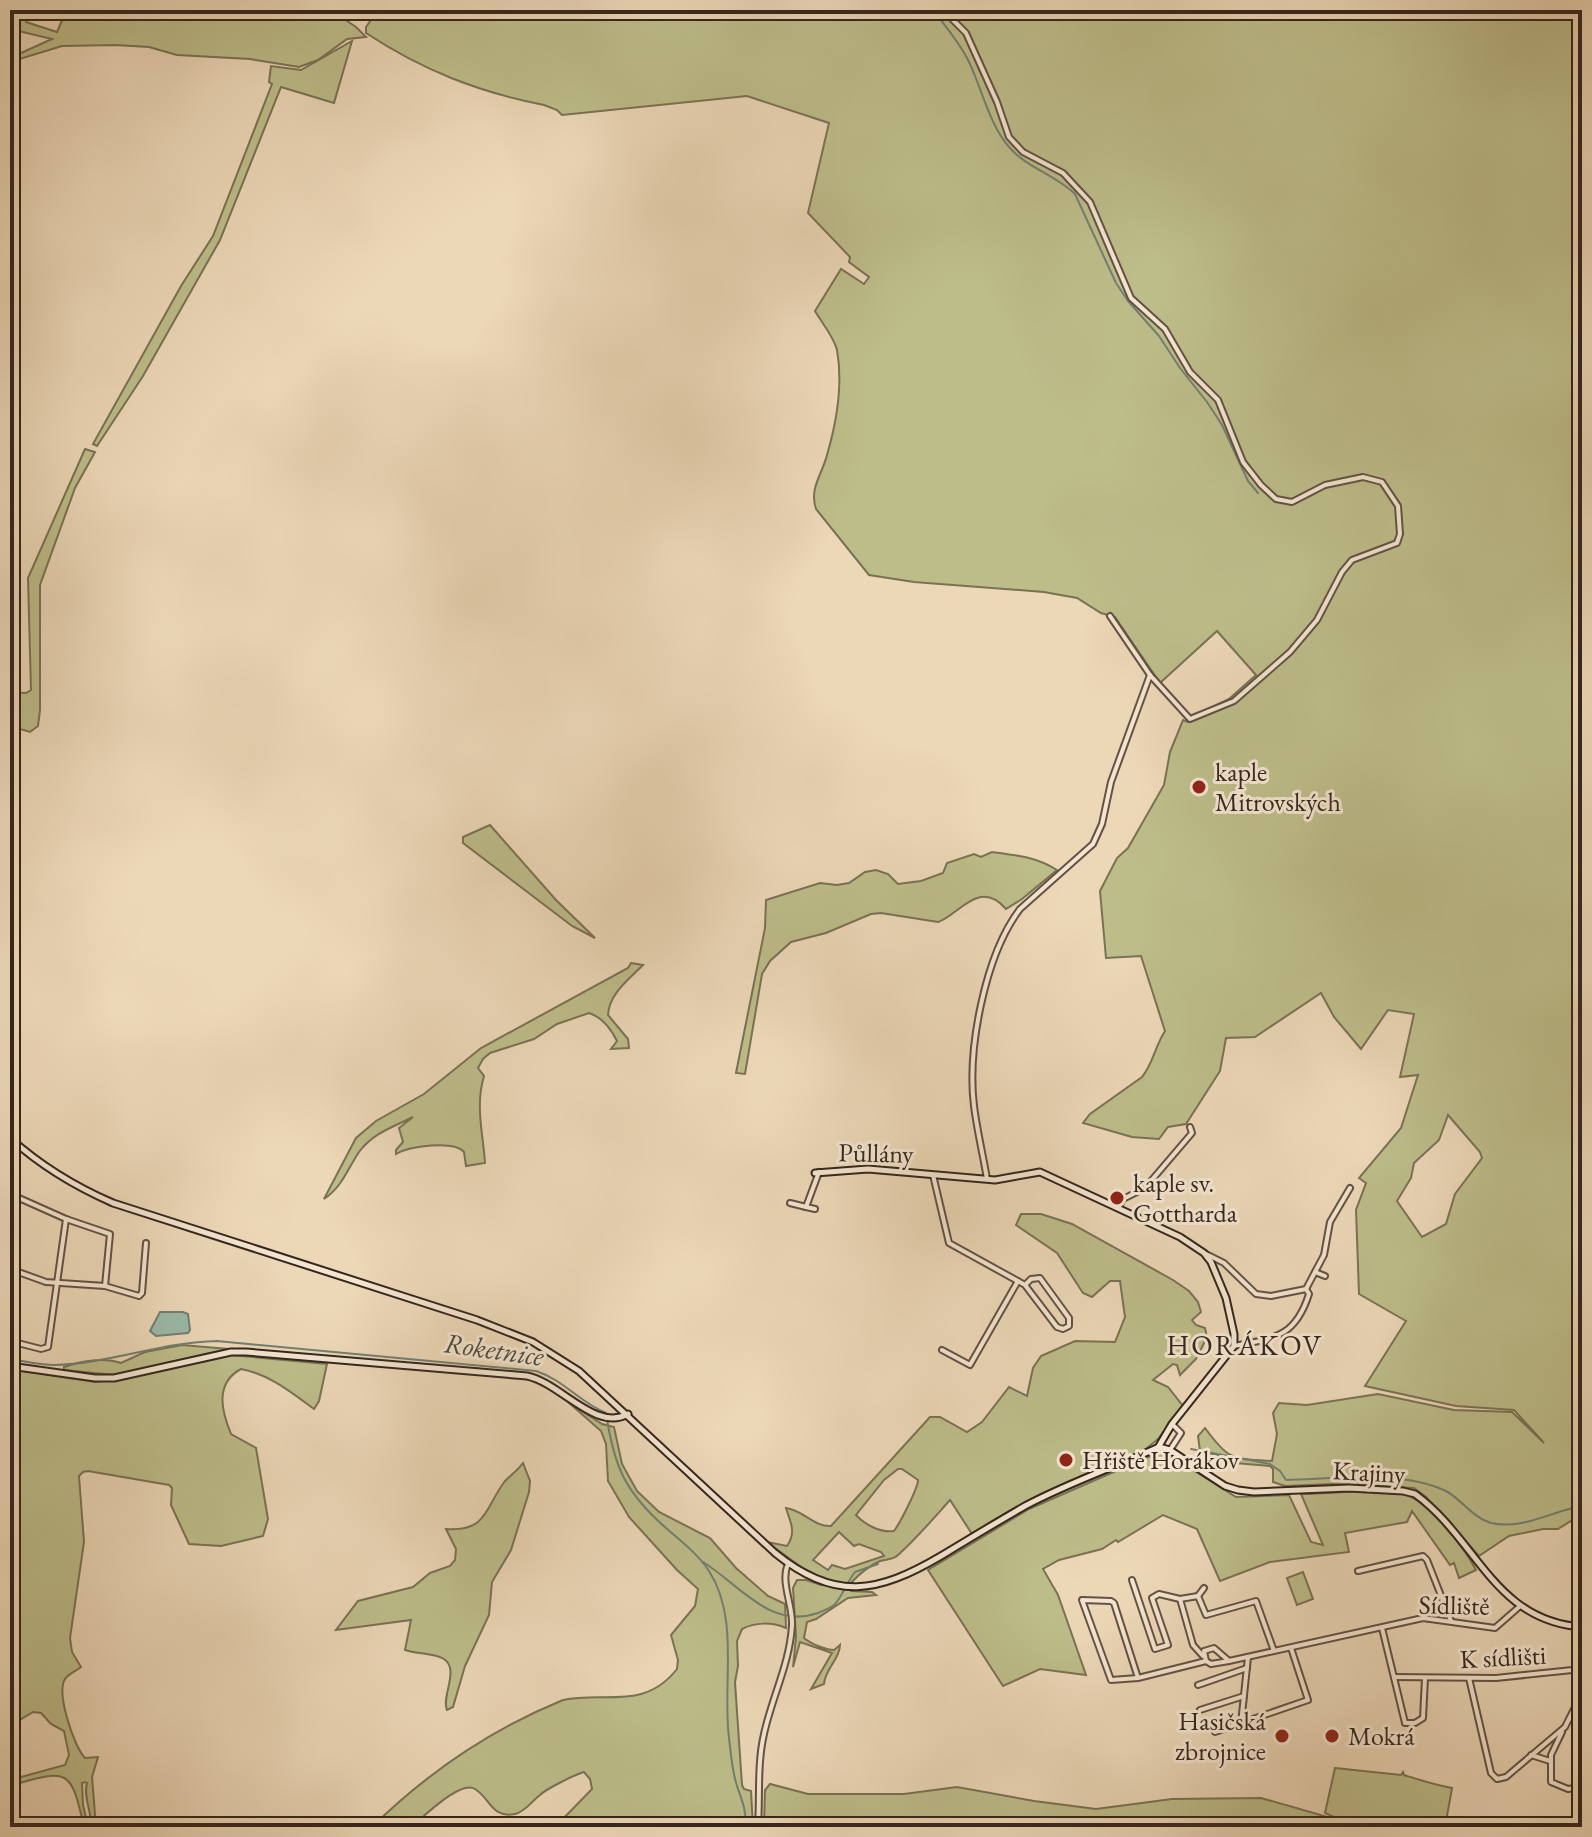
<svg xmlns="http://www.w3.org/2000/svg" width="1592" height="1837" viewBox="0 0 1592 1837" font-family="'EB Garamond',serif">
<style>
.green{fill:#bdbd8a;stroke:#797254;stroke-width:2;fill-rule:evenodd}
.water{fill:#9abaa9;stroke:#727f71;stroke-width:2}
.lines{fill:none;stroke-linecap:round;stroke-linejoin:round}
.stream{stroke:#727f71;stroke-width:2}
.street-casing{stroke:#635244;stroke-width:8}
.secondary-casing{stroke:#35261d;stroke-width:9}
.street{stroke:#f3e5d0;stroke-width:4}
.secondary{stroke:#f3e5d0;stroke-width:5}
.poi-dot{fill:#8f2418;stroke:#f3e5d0;stroke-width:3}
.labels{text-anchor:middle;stroke-width:6;stroke-linejoin:round;paint-order:stroke}
.poi-label{font-size:26px;fill:#35261d;stroke:#f3e5d0;text-anchor:start}
.street-label{font-size:26px;fill:#35261d;stroke:#f3e5d0}
.neighbourhood-label{font-size:28px;letter-spacing:2px;fill:#35261d;stroke:#f3e5d0}
.water-label{font-size:28px;font-style:italic;fill:#4e4b40;stroke:#f3e5d0}
</style>
<rect width="100%" height="100%" fill="#ecd7b7"/>
<filter id="stains"><feTurbulence type="fractalNoise" baseFrequency=".0025" numOctaves="4"/><feColorMatrix values="0 0 0 0 .2 0 0 0 0 .09 0 0 0 0 .02 0 0 0 .5 -.17"/></filter>
<radialGradient id="worn" r=".72"><stop offset=".6" stop-color="#630" stop-opacity="0"/><stop offset="1" stop-color="#630" stop-opacity=".3"/></radialGradient>
<g class="green">
<path d="M10 10H28L26 22 57 32 64 16 57 10H331L356 27 366 37 347 39 318 60 299 67 250 59 177 55 149 47 115 45 62 46 10 62V58L52 39 10 29Z"/>
<path d="M378 10H1582V1514L1558 1529H1543L1509 1536 1479 1556 1426 1497 1414 1488 1333 1484 1285 1486 1273 1482V1469L1270 1466 1235 1463 1217 1455 1200 1451 1198 1436 1205 1428C1230 1462 1232 1458 1272 1461L1277 1434 1273 1413 1279 1403 1307 1405 1378 1394 1454 1410 1512 1412 1544 1443 1514 1410 1456 1406 1365 1386 1406 1321 1359 1294 1356 1210 1366 1183 1359 1178 1401 1128 1418 1075 1400 1077 1414 1014 1388 1010 1361 1049 1334 1017 1321 993 1255 1037 1226 1038 1220 1071 1186 1124 1168 1127 1159 1139 1132 1137 1083 1123 1090 1114 1142 1077C1153 1064 1155 1046 1165 1031L1141 956 1106 958 1100 891 1117 858 1128 848 1164 785 1170 752 1183 720 1188 722 1196 715 1229 699 1256 675 1217 631 1160 683 1115 617 1101 613 1077 598 1044 592 914 582 869 575 816 509C809 488 822 475 827 455 837 421 843 384 837 350 834 337 822 323 815 311L841 269 864 284 869 277 849 262 850 257 808 213 829 123 747 96 562 115 557 110 544 105C478 92 422 70 366 33V27ZM1448 1115 1480 1152 1482 1158 1455 1194 1446 1224 1422 1237 1397 1201 1411 1178 1414 1163 1439 1140Z"/>
<path d="M352 41 334 103 281 87 220 240 143 376 97 446 93 444 181 286 213 236 272 84 269 82 271 66 301 70Z"/>
<path d="M85 449 95 452 75 488 40 585V710L38 726 30 732 10 726V692L26 693 31 690 28 578Z"/>
<path d="M490 825 556 900 595 938 572 926 463 843V837Z"/>
<path d="M992 852C1016 855 1036 857 1057 870L1022 899 1006 909C979 878 959 915 938 922L881 913 871 914 826 933 791 942 770 961 762 974 745 1074 736 1073 765 928 766 900 820 883 837 885 849 883 865 872 876 870 888 874 898 884 921 881 943 873 947 863 974 854 981 857Z"/>
<path d="M631 963 643 965C629 979 609 994 608 1015L628 1039 629 1048 611 1049 617 1041C611 1029 602 1017 589 1013L557 1024 534 1039 490 1053 483 1059 478 1068 484 1076C475 1106 483 1133 485 1163L466 1166 464 1152C454 1140 409 1146 396 1154V1150L403 1142 399 1128 413 1117C393 1127 373 1133 359 1152 347 1170 342 1187 324 1199L356 1138 376 1121 424 1094 481 1048 628 968Z"/>
<path d="M1021 1214H1041L1072 1224 1173 1280 1189 1291 1198 1302 1201 1312 1192 1320 1196 1325 1205 1328 1207 1337 1196 1359 1180 1375 1177 1365 1173 1364 1153 1380 1168 1387 1183 1406 1158 1439 1142 1452 1040 1496 972 1534 950 1500C933 1519 917 1538 898 1555 893 1560 886 1559 880 1561 869 1566 858 1575 850 1584L851 1591 872 1592 876 1595 848 1598 816 1619 807 1622 804 1638C811 1644 826 1650 834 1650L840 1645C840 1659 825 1669 824 1684L811 1689 832 1653 800 1642 793 1667 796 1637 793 1588 797 1580H806L821 1585 823 1579 801 1567 767 1542 787 1546C797 1531 790 1522 786 1508 803 1510 814 1527 831 1526L930 1417H940L967 1432 982 1422 1009 1387 1027 1396 1033 1368 1041 1356 1075 1341 1115 1342 1125 1317 1120 1281H1110L1092 1297 1083 1293 1057 1253 1016 1225ZM898 1469H902L918 1480C918 1488 900 1523 894 1531 881 1533 865 1525 856 1515L884 1480ZM839 1532 854 1546 859 1544 881 1552 884 1556 845 1569 832 1565 828 1570 813 1560Z"/>
<path d="M182 1345 229 1349 115 1375 64 1370V1367C81 1361 104 1357 121 1363L145 1352Z"/>
<path d="M231 1355 327 1364 319 1401 314 1409C292 1393 269 1374 241 1369 215 1383 221 1410 231 1434L256 1448 268 1519 263 1536 221 1546 189 1544 171 1505 172 1488 169 1485 88 1471 83 1472 79 1476 84 1542 70 1638 72 1652 81 1667C76 1671 68 1674 65 1679 56 1693 74 1747 85 1758L98 1757 92 1777 96 1827H91C92 1812 83 1797 87 1783L85 1782 82 1783 83 1805 88 1827H84C71 1769 69 1768 10 1786V1780L65 1765 69 1755 64 1731 51 1724 41 1713 33 1712 10 1726V1369L96 1382Z"/>
<path d="M568 1402 602 1424 614 1427 622 1464 637 1491 659 1512 710 1538 736 1568 768 1596 785 1604 786 1628C772 1622 755 1622 742 1629L737 1641 738 1666 735 1682 742 1785 744 1789 751 1791 753 1827H549L561 1821 592 1789 590 1779 584 1772C576 1774 546 1789 540 1795 532 1801 525 1812 515 1814 492 1819 490 1798 475 1789 461 1780 422 1817 413 1827H372C427 1773 492 1729 563 1700 605 1691 644 1711 677 1669L678 1660 671 1635 695 1606 698 1589 677 1570 629 1517 608 1481 606 1444 601 1431Z"/>
<path d="M1161 1454 1174 1458 1236 1497 1289 1495 1311 1542 1323 1545 1301 1494C1329 1494 1378 1488 1403 1494 1428 1499 1464 1547 1476 1570L1459 1578 1454 1563 1450 1565 1412 1511 1407 1522 1345 1533 1349 1552 1270 1562 1220 1581 1197 1529 1163 1515 1118 1542 1116 1540 1102 1549 1059 1560 1043 1569 1058 1595 1086 1675 1040 1669 1003 1686 928 1570 1029 1509 1148 1457Z"/>
<path d="M523 1463 530 1481 529 1492 511 1550 492 1582 489 1615 465 1666 453 1707 447 1710C441 1696 460 1670 444 1659 435 1653 416 1654 405 1650L411 1620 336 1630 358 1601 413 1587 430 1573 450 1566 455 1560 456 1549 446 1529C488 1532 485 1507 505 1481 511 1475 518 1470 523 1463Z"/>
<path d="M1303 1572 1313 1599 1297 1605 1287 1578Z"/>
<path d="M1335 1768 1401 1775 1403 1772 1404 1775C1420 1780 1435 1785 1452 1788L1445 1827H764L765 1790 770 1784 808 1794H904L957 1787 1034 1801 1096 1809 1172 1799 1261 1798 1345 1822 1325 1813Z"/>
</g>
<path class="water" d="M160 1312H183L188 1314 190 1330 188 1333 156 1336 150 1331Z"/>
<g class="lines">
<g class="stream">
<path d="M933 10C946 27 960 43 969 62 982 89 989 124 1009 147 1027 168 1056 175 1075 194L1116 283 1128 301 1159 336 1180 368 1207 402 1222 425 1248 481 1258 493"/>
<path d="M10 1359C24 1361 40 1365 54 1365 109 1364 161 1342 217 1341L536 1371C564 1380 579 1402 606 1413 614 1467 625 1492 666 1528 681 1541 698 1554 709 1571 740 1619 722 1684 729 1738 731 1754 732 1771 737 1786 742 1801 747 1811 745 1827"/>
<path d="M1191 1449 1270 1464 1280 1471 1286 1480C1334 1479 1402 1470 1446 1491 1461 1499 1473 1518 1491 1523 1523 1530 1552 1511 1582 1506"/>
<path d="M703 1562C739 1584 770 1630 818 1613 824 1610 830 1609 835 1604 843 1595 847 1582 855 1572L878 1564"/>
</g>
<g class="street-casing">
<g id="street">
<path d="M943 10 966 33 997 102 1009 137 1023 152 1063 173 1090 202 1131 298 1165 329 1190 372 1218 400 1243 462 1261 485 1276 499 1292 502 1325 485 1363 477 1382 482 1398 506 1400 534 1397 543 1352 560 1342 572 1317 620 1290 652 1234 701 1190 719 1150 675 1110 616"/>
<path d="M933 1175 949 1243 1025 1285 1057 1327 1063 1329 1069 1326V1318L1040 1278 1031 1279 1025 1285"/>
<path d="M987 1179C983 1155 977 1130 974 1106 967 1049 985 955 1020 909L1093 844 1102 824 1111 782 1150 675"/>
<path d="M10 1194 66 1219 110 1234 105 1286"/>
<path d="M790 1203 806 1207 819 1172"/>
<path d="M806 1207 815 1209"/>
<path d="M1118 1208 1123 1199 1145 1188 1192 1133 1190 1127"/>
<path d="M1206 1254 1224 1263 1256 1294 1271 1296 1306 1289 1324 1255 1330 1222 1350 1188"/>
<path d="M10 1269 46 1282 105 1286 139 1296 142 1293 146 1243"/>
<path d="M1315 1272 1325 1276"/>
<path d="M10 1341 41 1349 48 1347 66 1219"/>
<path d="M1234 1346C1274 1338 1295 1338 1309 1294L1306 1289"/>
<path d="M942 1350 970 1365 1018 1281"/>
<path d="M1170 1450 1181 1433 1172 1424"/>
<path d="M1358 1571 1423 1556 1427 1560 1451 1621"/>
<path d="M1132 1580 1155 1649 1168 1645 1152 1598 1159 1594 1180 1599"/>
<path d="M1198 1596 1204 1588"/>
<path d="M1382 1628 1405 1723H1415L1423 1718 1425 1678"/>
<path d="M1203 1656 1193 1645 1180 1599 1198 1596 1206 1615 1256 1601 1274 1651"/>
<path d="M1229 1661 1214 1648 1204 1651 1206 1661 1211 1664 1229 1661 1423 1618 1495 1628 1519 1607"/>
<path d="M1394 1677 1496 1678 1582 1669"/>
<path d="M1138 1678 1114 1603 1111 1601 1082 1600 1111 1680 1138 1678 1206 1661"/>
<path d="M1469 1678 1491 1773 1497 1779 1506 1777 1565 1727 1582 1693"/>
<path d="M1198 1685 1247 1668"/>
<path d="M1200 1710 1244 1696"/>
<path d="M1241 1724 1248 1657"/>
<path d="M1215 1732 1308 1700 1291 1648"/>
<path d="M1562 1732 1551 1755V1782L1568 1789 1582 1787"/>
<path d="M1531 1755 1550 1761"/>
<path d="M758 1827C760 1796 757 1764 764 1734 772 1697 790 1663 792 1625 793 1605 780 1582 788 1564"/>
</g>
</g>
<g class="secondary-casing">
<g id="secondary">
<path d="M10 1138C41 1166 74 1186 113 1203L477 1320 533 1342 579 1371 775 1553C835 1602 878 1593 941 1556 969 1539 997 1522 1025 1506 1068 1483 1115 1467 1159 1447"/>
<path d="M815 1173 868 1169 995 1180 1040 1172 1180 1237 1204 1253 1211 1262 1226 1298 1234 1334V1346L1172 1424 1159 1446"/>
<path d="M10 1366 95 1378H114L231 1352H246L527 1376C561 1383 595 1432 628 1414"/>
<path d="M1159 1447 1170 1450 1225 1486 1238 1490 1254 1492 1349 1488 1403 1491 1415 1494C1477 1539 1494 1621 1582 1627"/>
</g>
</g>
<use href="#street" class="street"/>
<use href="#secondary" class="secondary"/>
</g>
<g class="poi-dot">
<circle cx="1199" cy="787" r="8"/>
<circle cx="1117" cy="1198" r="8"/>
<circle cx="1066" cy="1460" r="8"/>
<circle cx="1282" cy="1736" r="8"/>
<circle cx="1332" cy="1736" r="8"/>
</g>
<g class="labels">
<g class="poi-label">
<text x="1215" y="781">kaple<tspan x="1215" dy="30">Mitrovských</tspan></text>
<text x="1133" y="1192">kaple sv.<tspan x="1133" dy="30">Gottharda</tspan></text>
<text x="1082" y="1469">Hřiště Horákov</text>
<text x="1266" y="1730" text-anchor="end">Hasičská<tspan x="1266" dy="30">zbrojnice</tspan></text>
<text x="1348" y="1745">Mokrá</text>
</g>
<g class="street-label">
<text transform="translate(876 1153) rotate(1)" y="9">Půllány</text>
<text transform="translate(1369 1472) rotate(3)" y="9">Krajiny</text>
<text transform="translate(1454 1605) rotate(1)" y="9">Sídliště</text>
<text transform="translate(1503 1657) rotate(-3)" y="9">K sídlišti</text>
</g>
<g class="neighbourhood-label">
<text x="1245" y="1355">HORÁKOV</text>
</g>
<g class="water-label">
<text transform="translate(494 1349) rotate(8)" y="10">Roketnice</text>
</g>
</g>
<rect width="1592" height="1837" fill="none" stroke="#ecd7b7" stroke-width="40"/>
<rect x="12" y="12" width="1568" height="1813" fill="none" stroke="#35261d" stroke-width="4"/>
<rect x="20" y="20" width="1552" height="1797" fill="none" stroke="#35261d" stroke-width="2"/>
<rect width="100%" height="100%" filter="url(#stains)"/>
<rect width="100%" height="100%" fill="url(#worn)"/>
</svg>
